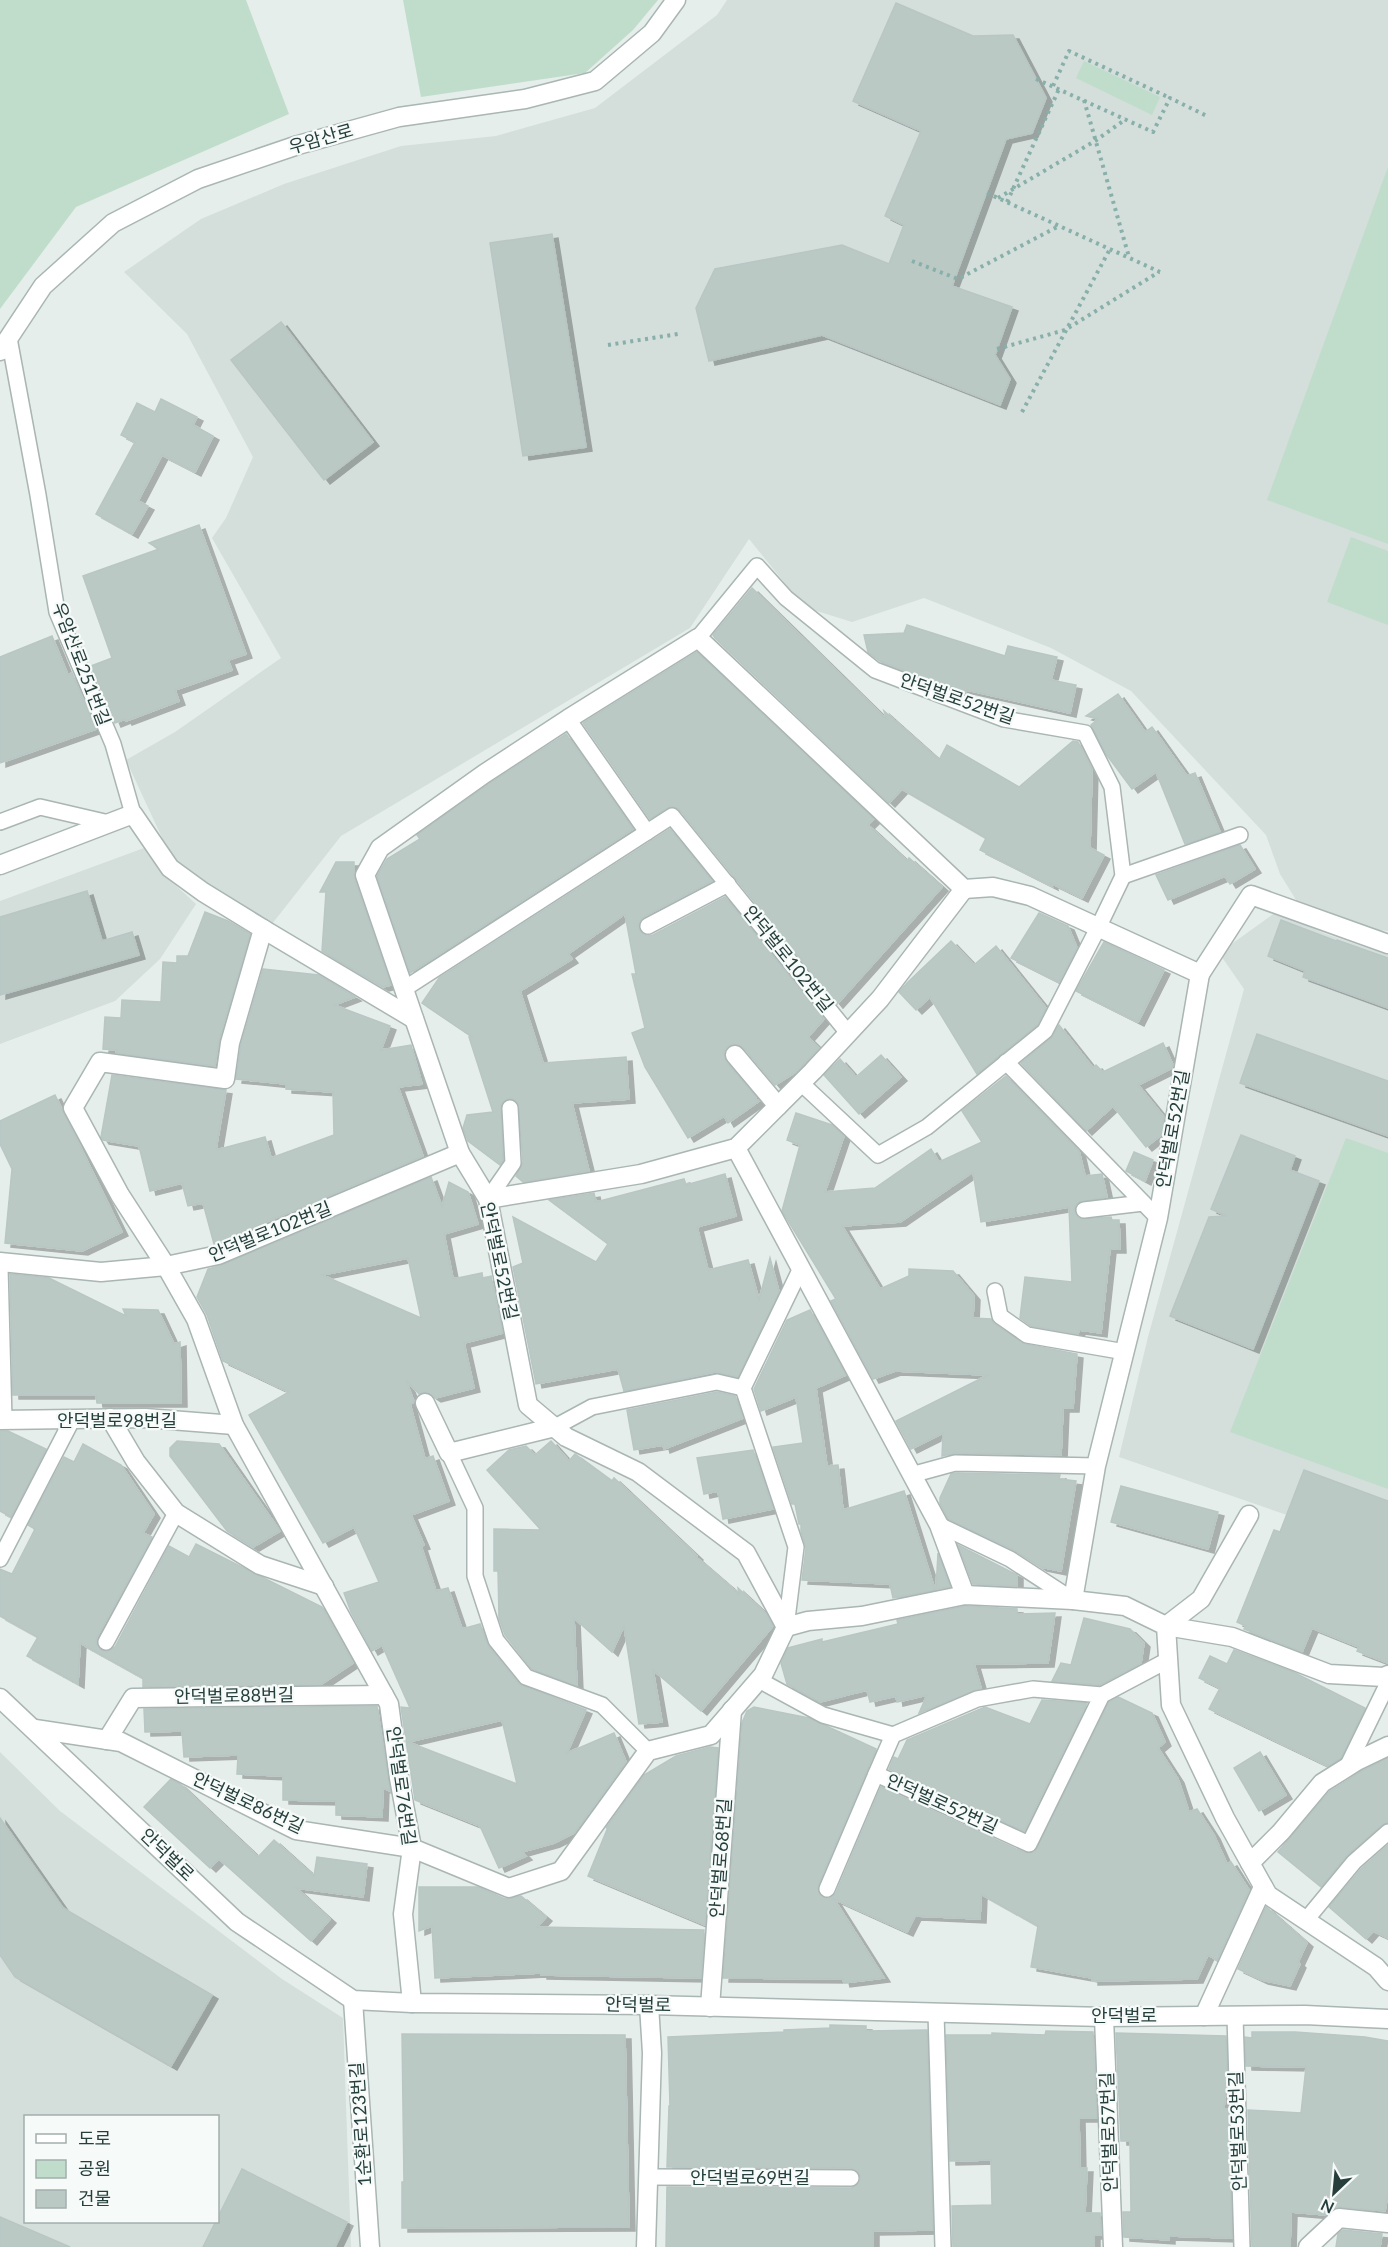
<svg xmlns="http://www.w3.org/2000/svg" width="1388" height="2247" viewBox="0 0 1388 2247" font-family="Lato,'Noto Sans KR',sans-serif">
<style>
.built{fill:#d4dedb;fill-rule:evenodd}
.green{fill:#c0ddcc}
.building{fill:#bbc9c5;stroke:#b8c7c3;stroke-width:1.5;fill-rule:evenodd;filter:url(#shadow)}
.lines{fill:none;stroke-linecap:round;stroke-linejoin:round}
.service-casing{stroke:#a9b6b3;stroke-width:18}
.minor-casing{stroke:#a9b6b3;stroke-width:21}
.tertiary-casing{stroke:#a9b6b3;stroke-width:21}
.path{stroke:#88afa9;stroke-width:4;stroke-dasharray:3 4.5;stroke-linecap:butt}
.service{stroke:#fff;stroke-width:15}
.minor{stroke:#fff;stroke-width:18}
.tertiary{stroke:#fff;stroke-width:18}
.labels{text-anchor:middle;stroke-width:4.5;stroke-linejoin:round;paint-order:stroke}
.street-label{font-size:18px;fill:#263f3c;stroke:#f6faf9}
</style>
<defs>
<filter id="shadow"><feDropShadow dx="6" dy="4" stdDeviation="0" flood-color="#0004"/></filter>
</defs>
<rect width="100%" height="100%" fill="#e6eeeb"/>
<g class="built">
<path d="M727 0H1388V931L1347 927 1301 908 1280 874 1266 835 1131 691 1051 648 924 598 852 622 804 607 749 539 690 628 341 836 272 924 207 887 170 855 126 760 175 732 281 658 212 538 226 518 253 457 187 334 124 272 201 219 284 184 401 146 496 136 595 108 717 15Z"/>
<path d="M144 848 159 870 196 904 160 959 115 1001 0 1044V901Z"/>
<path d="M1276 912 1326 934 1388 955V1553L1287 1515 1119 1457 1148 1337 1244 989 1219 953Z"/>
<path d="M0 1752 60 1811 282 1979 343 2018 351 2247H0ZM26 2116H218V2222H26Z"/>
</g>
<g class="green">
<path d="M0 0H246L289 114 76 207 0 309Z"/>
<path d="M403 0H658L633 30 585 73 421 97Z"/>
<path d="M1084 61 1160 97 1152 115 1076 78Z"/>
<path d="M1388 167V544L1267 500Z"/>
<path d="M1351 537 1388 551V625L1327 602Z"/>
<path d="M1346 1138 1388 1153V1489L1230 1432Z"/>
</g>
<g class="building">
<path d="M896 3 973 36 1013 35 1046 98 1032 133 1006 139 952 286 1012 307 995 355 1010 379 1000 405 822 335 709 361 696 308 715 269 842 245 889 264 904 225 885 216 921 131 853 101Z"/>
<path d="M552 234 586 447 523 456 490 243Z"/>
<path d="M281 322 373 442 324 480 231 360Z"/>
<path d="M161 399 197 417 193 425 213 436 195 472 162 455 138 501 148 506 132 534 96 514 135 442 121 435 137 403 155 412Z"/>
<path d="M199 525 246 654 228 660 232 670 175 690 179 701 126 721 125 719 115 723 91 666 112 658 83 576 159 549 149 543Z"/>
<path d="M752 588 887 720 884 711 939 760 947 745 1019 787 1073 741 1078 742 1092 769 1090 848 1104 855 1082 898 1051 883 1052 886 980 850 986 838 902 789 889 803 715 638 713 635Z"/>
<path d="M907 625 1005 656 1008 646 1057 657 1051 680 1076 685 1070 713 967 690 965 694 880 661 868 652 864 635 904 633Z"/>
<path d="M52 636 68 675 72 673 96 729 0 763V657Z"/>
<path d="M697 652 874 819 868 825 907 861 909 858 942 887 837 1004 679 809 671 806 650 819 583 723Z"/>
<path d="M1118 694 1145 732 1152 727 1187 776 1195 773 1220 832 1185 844 1156 772 1132 789 1106 754 1091 725 1098 719 1086 716Z"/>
<path d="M566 734 633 829 410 973 377 876 387 859 420 839 417 835 490 783Z"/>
<path d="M670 829 712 881 643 917 638 925 640 931 647 936 653 935 725 897 824 1019 808 1037 819 1048 796 1072 775 1085 743 1047 734 1044 728 1046 724 1052 726 1062 756 1097 754 1098 759 1101 728 1123 724 1116 688 1138 645 1067 632 1033 645 1028 632 974H636L625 914 568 954 572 959 520 991 543 1063 626 1057 629 1099 572 1103 589 1171 523 1182 516 1176 523 1162 518 1103 514 1099 509 1098 501 1104 503 1160 500 1165 468 1141 463 1128 467 1115 493 1112 469 1037H472L422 1003 439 978Z"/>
<path d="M1240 845 1255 869 1230 884 1225 876 1168 900 1156 875Z"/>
<path d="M336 862H354V878L391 985 383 987 322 951 326 892H320Z"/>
<path d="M87 891 102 941 132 932 139 955 0 995V917Z"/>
<path d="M205 912 228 921 250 934 219 1040 215 1066 116 1053 117 1050 103 1049 105 1017 121 1018 122 1000 161 1002 163 962 177 963V956H188Z"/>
<path d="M1039 913 1068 926 1077 948 1059 982 1011 958Z"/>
<path d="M1281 920 1336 941 1337 940 1388 958V1008L1303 977 1305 971 1268 956Z"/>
<path d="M951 941 974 965 996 946 1046 1008 1037 1025 977 1074 930 997 916 1010 899 992 907 983Z"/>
<path d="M1104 942 1164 970 1138 1022 1076 991Z"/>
<path d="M263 969 319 975 355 997 334 1005 390 1026 381 1050 411 1045 422 1084 398 1087 423 1156 214 1244 203 1203 188 1206 182 1183 150 1191 139 1146 103 1140 101 1137 112 1075 226 1090 216 1150 265 1137 271 1158 334 1135 333 1092 286 1089V1084L236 1079 241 1045Z"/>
<path d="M1059 1025 1093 1068 1096 1065 1103 1072 1163 1043 1173 1065 1172 1068 1138 1085 1164 1117 1161 1135 1146 1147 1113 1106 1086 1131 1021 1063 1051 1038Z"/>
<path d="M1257 1034 1388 1081V1136L1240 1083Z"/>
<path d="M881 1055 901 1077 859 1114 824 1075 840 1059 856 1077Z"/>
<path d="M1006 1076 1079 1151 1085 1176 1102 1174 1107 1197 1079 1202 1075 1206 1074 1212 1081 1219 1111 1217 1112 1220H1119L1120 1249H1110L1101 1333 1079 1330 1078 1334 1031 1326 1020 1318 1025 1277 1072 1282 1069 1207 981 1222 973 1172 900 1222 842 1226 880 1289 909 1276V1269L953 1271 974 1296 973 1318 991 1319 994 1324 1025 1344 1077 1354 1073 1408H1063L1061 1455 955 1453 942 1456 943 1433 911 1449 896 1421 988 1375 895 1371 873 1379 831 1301 836 1299 782 1211 800 1145 787 1140 796 1113 832 1125 844 1136 825 1192 875 1188 931 1149 939 1162 982 1142 962 1111Z"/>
<path d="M55 1095 122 1232 82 1251 5 1243 12 1169 0 1144V1121Z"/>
<path d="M1241 1135 1295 1156 1290 1170 1319 1181 1253 1349 1170 1316 1209 1217 1227 1216 1211 1209Z"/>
<path d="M1134 1152 1153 1160 1145 1181 1126 1171Z"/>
<path d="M725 1174 736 1216 697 1227 708 1270 748 1260 759 1300 770 1258 779 1292 738 1377 715 1372 624 1391 618 1369 536 1384 513 1267 523 1263 513 1217 596 1262 608 1244 549 1200 594 1193 596 1202 684 1179 686 1185Z"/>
<path d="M431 1177 442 1207 449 1182 468 1192 478 1224 444 1234 453 1279 482 1273 483 1279 491 1276 503 1333 464 1343 474 1388 435 1398 426 1392 419 1394 406 1380 414 1402 410 1404 425 1459 433 1456 449 1501 411 1515 424 1545 421 1546 436 1591 448 1588 462 1629 480 1624 488 1646 519 1684 586 1710 567 1753 614 1733 626 1762 574 1833 554 1843 522 1852 526 1856 499 1868 480 1826 415 1800 401 1707 410 1708 382 1645 372 1651 351 1612 344 1593 379 1582 354 1527 323 1543 249 1415 289 1392 223 1361 207 1315 197 1297 208 1269 222 1265ZM408 1258 421 1318 322 1275ZM502 1720 517 1784 408 1742Z"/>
<path d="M10 1274 49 1278 126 1316 123 1309 158 1310 174 1344 180 1342 181 1403H97L96 1395H13Z"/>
<path d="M810 1310 846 1375 816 1388 827 1466 838 1465 843 1510 904 1491 935 1590 893 1598 890 1584 802 1580 806 1548 801 1531V1524H799L795 1504H792L773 1447 803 1443 796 1397 761 1411 754 1389 787 1320Z"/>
<path d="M717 1392 735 1396 743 1418 664 1449 663 1445 634 1450 627 1410Z"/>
<path d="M0 1431H8L46 1449 11 1517 0 1511Z"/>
<path d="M177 1441 219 1444 280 1531 253 1547 227 1531 170 1456V1448Z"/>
<path d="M551 1441 569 1461 575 1454 612 1481 614 1478 697 1556 696 1557 739 1594 738 1588 766 1614 773 1626 701 1711 653 1670 662 1722 639 1724 624 1626 612 1652 574 1618 577 1686 532 1669 505 1635 499 1618 498 1571H494V1529L541 1530 487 1470 509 1450 526 1446 535 1455Z"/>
<path d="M83 1444 121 1465 154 1514 143 1533 152 1537 97 1637 96 1643 101 1650 107 1652 115 1647 169 1546 189 1557 196 1544 322 1607 353 1663 320 1685 143 1687V1678L80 1643 78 1684 27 1656 38 1637 0 1616V1569L12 1574 35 1529 28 1525 64 1457 74 1462Z"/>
<path d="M753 1450 773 1509 723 1519 718 1491 704 1494 697 1458Z"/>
<path d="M1304 1470 1388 1501V1663L1357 1651 1359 1647 1312 1628 1302 1652 1244 1629 1246 1626 1237 1622 1274 1530 1280 1532Z"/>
<path d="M956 1473 1060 1475 1059 1479 1076 1481 1061 1571 1041 1567 1014 1550 948 1519 940 1503V1498L951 1474Z"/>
<path d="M1121 1486 1218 1512 1208 1549 1111 1522Z"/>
<path d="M958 1545 1017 1575V1586L973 1584Z"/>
<path d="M938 1553 950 1587 936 1589Z"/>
<path d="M966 1606 1017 1609V1614L1055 1613 1048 1663 974 1664 981 1688 919 1713 927 1695 897 1702 896 1696 870 1702 867 1690 820 1702 787 1684 781 1663 788 1648 822 1639V1642L898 1624 897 1620Z"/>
<path d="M1084 1618 1130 1629 1144 1643 1141 1663 1100 1685 1052 1681 1061 1663 1071 1665Z"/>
<path d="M1234 1650 1293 1672 1365 1708 1341 1758 1328 1766 1209 1709 1220 1688 1199 1678 1210 1656 1227 1664Z"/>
<path d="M1118 1697 1152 1713 1165 1742 1158 1748 1178 1779 1189 1812 1197 1809 1214 1835 1227 1864 1231 1862 1249 1890 1217 1960 1208 1955 1197 1979 1092 1981V1978L1031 1967 1038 1926 981 1894 980 1919 915 1916 907 1932 834 1899 884 1978 844 1983 843 1979 723 1978 742 1723 747 1711 754 1707 809 1718 876 1749 818 1885 819 1894 828 1899 836 1893 881 1787 1025 1853 1035 1852 1109 1702Z"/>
<path d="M1042 1700 1087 1703 1024 1831 889 1769 894 1757 898 1759 907 1740 985 1707 1030 1724Z"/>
<path d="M377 1706 390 1791 383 1788 382 1817 336 1815V1801L283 1800V1776L237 1774 238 1755 184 1757 182 1731 145 1732 144 1709Z"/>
<path d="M710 1747 718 1748 705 1925 588 1876 608 1827 606 1828 644 1775 676 1756Z"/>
<path d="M1260 1752 1286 1795 1259 1811 1234 1768Z"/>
<path d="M1388 1758V1822L1382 1825 1347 1855 1321 1887 1278 1852 1329 1792 1362 1771Z"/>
<path d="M171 1779 180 1784 258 1857 274 1840 314 1876 317 1857 367 1864 363 1897 296 1888 330 1919 311 1941 219 1859 210 1868 144 1807Z"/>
<path d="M0 1818 63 1908 212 1995 171 2066 15 1977 0 1955Z"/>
<path d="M1388 1845V1938L1373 1931 1366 1939 1329 1907 1361 1869Z"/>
<path d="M419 1887H478L505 1899 521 1896 546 1917 537 1927 704 1930 701 1978 541 1975V1973L435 1978 432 1926 419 1931Z"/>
<path d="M1266 1907 1307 1943 1298 1962 1300 1964 1290 1986 1262 1980 1238 1969Z"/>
<path d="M830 2025 866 2026V2031L927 2030 933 2230 873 2231V2247H666L667 2187 851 2188 856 2186 861 2179 859 2173 851 2168 667 2167 669 2106H670L668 2037 784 2032V2030L830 2028Z"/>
<path d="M1046 2031 1093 2032 1097 2118H1079L1080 2168H1087L1085 2213H1100L1101 2235H1094V2247H953L952 2206 992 2205 991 2160 950 2161 946 2035H992V2033L1045 2035Z"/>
<path d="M1252 2032H1295L1365 2037 1388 2041V2193L1385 2211 1340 2207 1335 2208 1326 2215 1291 2212 1290 2247H1252L1248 2110 1301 2113 1306 2067 1246 2066 1245 2037 1252 2038Z"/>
<path d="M1116 2033 1226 2036 1227 2071 1224 2109H1228L1232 2238 1169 2236V2240L1124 2237 1123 2212H1131L1130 2141H1121Z"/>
<path d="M402 2034 625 2035 629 2227 402 2228V2182H404Z"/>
<path d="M242 2169 347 2222 335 2247H203Z"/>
<path d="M0 2217 70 2247H0Z"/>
<path d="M1343 2230 1382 2234 1380 2247H1336L1338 2234Z"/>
</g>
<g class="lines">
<g class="service-casing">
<g id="service">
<path d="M9 338 38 495 57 612 113 744 133 814"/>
<path d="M698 638 757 566 786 598 875 670 1004 719 1085 733 1112 787 1123 876 1099 926 1045 1031 927 1127 878 1155 801 1083"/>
<path d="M568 719 647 832"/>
<path d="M0 822 40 807 109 823"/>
<path d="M1123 876 1240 835"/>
<path d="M648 926 728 884"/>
<path d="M404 989 672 816 848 1033"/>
<path d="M1006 1062 1158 1218"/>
<path d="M488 1199 513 1163 510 1108"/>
<path d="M1084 1210 1143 1203"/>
<path d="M0 1267 4 1420"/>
<path d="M995 1291 1000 1316 1027 1335 1125 1352"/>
<path d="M555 1427 592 1407 717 1382 743 1388"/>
<path d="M449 1453 475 1508V1576L496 1640 526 1677 602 1705 648 1751"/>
<path d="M911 1475 955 1463 1096 1466"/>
<path d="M939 1525 1010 1559 1073 1600"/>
<path d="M0 1559 72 1420"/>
<path d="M786 1627 796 1547 743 1388 801 1268"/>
<path d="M106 1642 176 1513"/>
<path d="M759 1680 823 1715 893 1735"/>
<path d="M1102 1695 1029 1844 876 1774 893 1735 977 1699 1033 1689 1102 1695 1168 1660"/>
<path d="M1347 1767 1388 1683"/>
<path d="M827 1889 876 1774"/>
<path d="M1306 1920 1354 1862 1388 1832"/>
<path d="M936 2013 943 2247"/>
<path d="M1235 2016 1242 2247"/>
<path d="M649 2177 851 2178"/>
</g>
</g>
<g class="minor-casing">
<g id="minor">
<path d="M0 351 43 286 113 223 198 179 298 145 399 117 525 99 595 81 652 33 676 0"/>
<path d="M0 865 133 814 170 868 203 892 263 929 230 1043 225 1079 100 1062 73 1108 120 1195 166 1266 196 1319 234 1425 389 1704 399 1778 412 1848 403 1914 412 2003"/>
<path d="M263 929 414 1019"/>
<path d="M1200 974 1251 895 1388 944"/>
<path d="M735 1055 778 1106"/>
<path d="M736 1148 939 1525 965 1595"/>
<path d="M488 1199 641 1174 736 1148 813 1071 880 999 964 889"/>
<path d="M0 1262 101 1272 166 1266 218 1255 460 1153"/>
<path d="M425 1403 449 1453 555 1427"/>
<path d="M110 1418 136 1462 176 1513 260 1565 324 1586"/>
<path d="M0 1420 145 1418 234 1425"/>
<path d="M1166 1626 1232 1637 1329 1674 1384 1677 1388 1675"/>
<path d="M1166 1626 1201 1599 1249 1515"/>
<path d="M786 1627 746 1553 638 1472 566 1437 528 1405 488 1199 460 1153 365 875 380 848 484 774 568 719 698 638 964 889 993 887 1030 896 1200 974 1158 1218 1096 1466 1073 1600"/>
<path d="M786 1627 808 1621 862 1616 965 1595 1073 1600 1125 1606 1166 1626 1171 1705 1225 1818 1268 1895 1376 1967 1388 1981"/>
<path d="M35 1729 121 1742 296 1830 412 1848 509 1888 561 1871 648 1751 711 1735 763 1675 786 1627"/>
<path d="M107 1740 133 1698 384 1695"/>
<path d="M1250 1863 1281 1832 1322 1783 1357 1761 1388 1746"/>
<path d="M710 2007 732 1710"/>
<path d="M1204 2016 1263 1887"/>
<path d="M1104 2017 1113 2247"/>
<path d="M646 2247 652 2053 649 2005"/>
<path d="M1308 2247 1339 2218 1388 2223"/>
</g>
</g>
<g class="tertiary-casing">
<g id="tertiary">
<path d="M0 1698 237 1922 353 2000 412 2003 649 2005 1104 2017 1305 2015 1388 2019"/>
<path d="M353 2000 370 2247"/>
</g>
</g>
<g class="path">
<path d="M1036 79 1153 132 1170 98 1209 117"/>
<path d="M1053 86 1069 51 1170 98"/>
<path d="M1084 100 1129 257"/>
<path d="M987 193 1160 272"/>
<path d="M998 198 1095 141 1126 119"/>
<path d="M1007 202 1059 89"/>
<path d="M912 261 958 279 1059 226"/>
<path d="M608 345 678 334"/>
<path d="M997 349 1065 330 1159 272"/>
<path d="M1022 412 1110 249"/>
</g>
<use href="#service" class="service"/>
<use href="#minor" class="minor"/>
<use href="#tertiary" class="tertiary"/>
</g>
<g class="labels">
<g class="street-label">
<text transform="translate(321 139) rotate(-16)" y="6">우암산로</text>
<text transform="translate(81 664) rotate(69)" y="6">우암산로251번길</text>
<text transform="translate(957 699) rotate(19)" y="6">안덕벌로52번길</text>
<text transform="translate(788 959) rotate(51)" y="6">안덕벌로102번길</text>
<text transform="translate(1173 1129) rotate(-80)" y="6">안덕벌로52번길</text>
<text transform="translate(270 1232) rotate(-22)" y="6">안덕벌로102번길</text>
<text transform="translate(499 1261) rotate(78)" y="6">안덕벌로52번길</text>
<text x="117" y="1427">안덕벌로98번길</text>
<text transform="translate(234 1696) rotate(-1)" y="6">안덕벌로88번길</text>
<text transform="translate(401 1786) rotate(82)" y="6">안덕벌로76번길</text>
<text transform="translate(248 1803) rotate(25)" y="6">안덕벌로86번길</text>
<text transform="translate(942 1804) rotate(24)" y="6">안덕벌로52번길</text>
<text transform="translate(167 1855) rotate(44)" y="6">안덕벌로</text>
<text transform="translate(721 1858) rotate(-86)" y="6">안덕벌로68번길</text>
<text transform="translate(638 2005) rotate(1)" y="6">안덕벌로</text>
<text x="1124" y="2022">안덕벌로</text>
<text transform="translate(361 2124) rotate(-94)" y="6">1순환로123번길</text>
<text transform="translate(1238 2131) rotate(-92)" y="6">안덕벌로53번길</text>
<text transform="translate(1109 2132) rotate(-92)" y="6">안덕벌로57번길</text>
<text x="750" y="2184">안덕벌로69번길</text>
</g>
</g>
<rect x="24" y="2115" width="195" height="108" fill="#f6faf9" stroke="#a3afad" stroke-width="1.5"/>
<rect x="36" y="2134" width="30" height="9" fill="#ffffff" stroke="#a3afad" stroke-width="1.5"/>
<text x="78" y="2145" font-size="18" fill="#263f3c">도로</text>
<rect x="36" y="2160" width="30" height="18" fill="#c0ddcc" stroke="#a3afad" stroke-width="1.5"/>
<text x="78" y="2175" font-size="18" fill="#263f3c">공원</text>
<rect x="36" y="2190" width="30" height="18" fill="#bbc9c5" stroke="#a3afad" stroke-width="1.5"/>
<text x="78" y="2205" font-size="18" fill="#263f3c">건물</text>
<g transform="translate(1334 2193) rotate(206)" stroke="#f6faf9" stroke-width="4.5" paint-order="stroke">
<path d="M0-4.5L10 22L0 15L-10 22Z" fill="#263f3c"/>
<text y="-9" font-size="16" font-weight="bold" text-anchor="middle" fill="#263f3c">N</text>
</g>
</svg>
